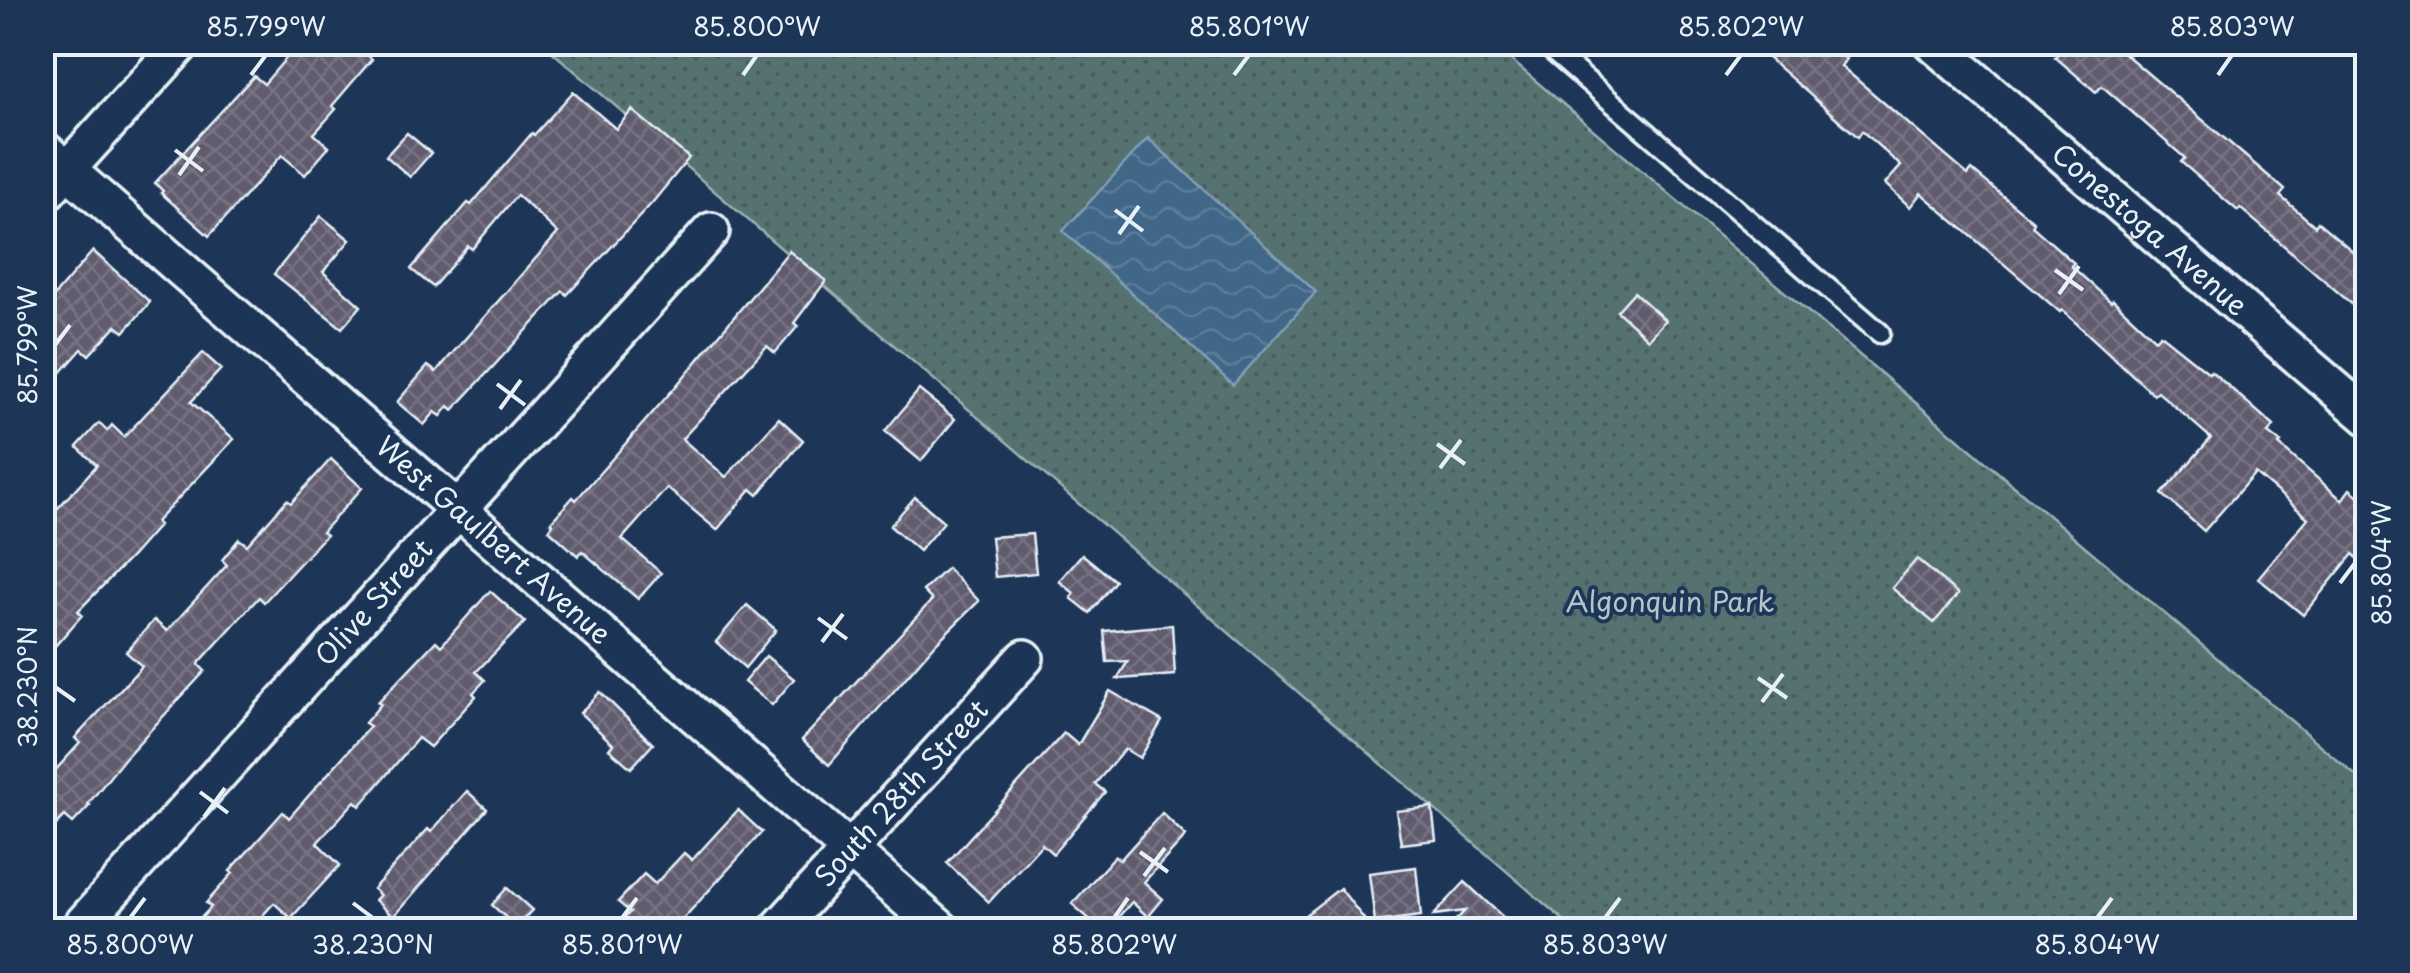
<svg xmlns="http://www.w3.org/2000/svg" width="2410" height="973" viewBox="0 0 2410 973" font-family="'Playpen Sans',sans-serif">
<style>
.park{fill:url(#park-dots);stroke:#9eb2b4;stroke-width:2.5}
.water{fill:url(#water-waves);stroke:#839eb5;stroke-width:2.5}
.building{fill:url(#building-cross-hatch);stroke:#e8f1f8;stroke-width:2.5}
.lines{fill:none;stroke-linecap:round;stroke-linejoin:round}
.lane-casing{stroke:#e8f1f8;stroke-width:25}
.street-casing{stroke:#e8f1f8;stroke-width:42}
.lane{stroke:#1d3557;stroke-width:18}
.street{stroke:#1d3557;stroke-width:35}
.ticks{fill:none;stroke:#e8f1f8;stroke-width:4}
.labels{text-anchor:middle;stroke-width:8;stroke-linejoin:round;paint-order:stroke}
.street-label{font-size:28px;fill:#e8f1f8;stroke:#1d3557}
.park-label{font-size:28px;fill:#b4c5c9;stroke:#1d3557}
.neatline{fill:none;stroke:#e8f1f8;stroke-width:4}
.ticks-label{font-size:25px;text-anchor:middle;fill:#e8f1f8}
</style>
<defs>
<pattern id="park-dots" width="8" height="8" patternUnits="userSpaceOnUse" patternTransform="scale(2.5)"><rect width="8" height="8" fill="#547271"/><path d="M2 2h.1M6 6h.1" fill="none" stroke="#4c5b5c" stroke-width="1.8" stroke-linecap="round"/></pattern>
<pattern id="water-waves" width="16" height="10" patternUnits="userSpaceOnUse" patternTransform="scale(2.5)"><rect width="16" height="10" fill="#406688"/><path d="M0 5q4-4 8 0t8 0" fill="none" stroke="#5c7c9a"/></pattern>
<pattern id="building-cross-hatch" width="8" height="8" patternUnits="userSpaceOnUse" patternTransform="scale(2.5)"><rect width="8" height="8" fill="#605b6e"/><path d="M0 0l8 8M0 8l8-8" fill="none" stroke="#777383"/></pattern>
</defs>
<rect width="100%" height="100%" fill="#1d3557"/>
<filter id="ink" filterUnits="userSpaceOnUse"><feTurbulence type="fractalNoise" baseFrequency=".01" numOctaves="2"/><feDisplacementMap in="SourceGraphic" scale="20" xChannelSelector="R" yChannelSelector="G"/><feConvolveMatrix kernelMatrix="1 2 1 2 8 2 1 2 1" color-interpolation-filters="sRGB"/></filter>
<g filter="url(#ink)">
<path class="park" d="M542 43H1491L2367 785V930H1575Z"/>
<path class="water" d="M1148 138 1316 292 1233 385 1063 231Z"/>
<g class="building">
<path d="M300 42H353L372 59 332 106 336 109 314 134 329 147 305 175 282 155 209 236 161 193 163 191 155 183 254 76 264 84Z"/>
<path d="M1750 42H1827L1846 59 1841 66 1968 175 1972 170 2034 222 2032 226 2074 263 2071 266 2111 302 2113 300 2155 339 2160 334 2209 373 2211 371 2274 426 2268 433 2281 443 2279 445 2342 500 2350 489 2368 504V567L2353 554 2303 615 2258 578 2308 518 2255 473 2204 531 2162 494 2211 438 2157 391 2153 394 2062 310 2060 312 1921 193 1910 207 1885 184 1901 166 1862 131 1858 137Z"/>
<path d="M2069 42H2111L2285 190 2280 196 2315 226 2318 222 2368 264V318L2240 208 2238 211 2181 162 2185 158 2102 86 2096 92 2055 57Z"/>
<path d="M573 92 616 129 632 110 689 158 652 203 567 295 563 291 453 410 449 406 441 416 435 412 424 425 397 402 428 366 436 372 558 233 517 195 472 249 468 246 433 287 411 269 468 203 471 205 532 133 534 135Z"/>
<path d="M407 133 431 153 410 177 386 156Z"/>
<path d="M321 216 350 240 323 272 361 306 342 328 274 274Z"/>
<path d="M93 251 150 302 124 332 116 326 89 355 82 349 42 394V286L54 296Z"/>
<path d="M789 251 826 281 794 323 798 326 775 353 767 346 682 439 726 477 779 418 803 440 758 495 751 489 717 530 667 488 622 539 661 573 638 599 582 551 578 556 549 530 553 524 551 522 573 497 576 500 677 385Z"/>
<path d="M1634 292 1665 320 1648 339 1617 311Z"/>
<path d="M203 353 221 369 191 402 234 439 156 522 159 525 131 557 78 611 82 615 55 646 42 635V494L58 508 97 465 77 447 99 423 107 431 112 425 124 437Z"/>
<path d="M919 390 955 419 921 461 885 431Z"/>
<path d="M331 459 362 488 322 532 326 535 264 602 259 597 200 662 199 665 205 671 124 759 88 804 90 805 73 823 65 816 42 839V785L80 743 75 738 142 666 126 652 154 620 167 631 227 565 222 560 239 539 247 545 287 500 291 503Z"/>
<path d="M915 497 944 522 919 551 890 526Z"/>
<path d="M1032 534 1036 573 995 577 991 537Z"/>
<path d="M1082 554 1115 581 1090 613 1071 598 1074 593 1059 581Z"/>
<path d="M1917 559 1958 594 1934 623 1892 588Z"/>
<path d="M947 568 979 601 937 642 829 765 802 740 932 600 923 591Z"/>
<path d="M490 591 525 622 476 672 485 680 473 693 476 696 430 747 418 738 360 806 355 801 317 843 340 865 291 918 274 903 249 930H190L211 907 206 903 233 873 230 871 283 812 289 818 370 726 365 723 381 704 378 702 436 641 441 646Z"/>
<path d="M747 605 776 630 745 668 716 642Z"/>
<path d="M1172 625 1175 675 1117 679 1128 661 1107 662 1104 631Z"/>
<path d="M766 656 794 679 772 705 744 682Z"/>
<path d="M1110 691 1162 721 1140 758 1125 749 1095 784 1105 792 1053 854 1042 844 989 902 947 863 1064 733 1078 745Z"/>
<path d="M600 692 653 744 631 768 609 749 613 744 580 713Z"/>
<path d="M467 791 487 809 393 917 375 900 380 895 373 889 428 829 431 832Z"/>
<path d="M1432 807 1436 840 1401 844 1396 811Z"/>
<path d="M738 810 762 832 673 930H613L630 912 618 902 644 874 655 884 684 853 692 860Z"/>
<path d="M1162 813 1186 836 1144 882 1163 899 1148 917 1132 902 1106 930H1102L1072 904 1115 856 1120 860Z"/>
<path d="M1416 867 1421 916 1375 922 1369 873Z"/>
<path d="M1465 882 1480 896 1517 930H1446L1465 911 1434 915Z"/>
<path d="M507 888 532 910 516 927 492 905Z"/>
<path d="M1340 888 1367 923 1351 925 1355 930H1286Z"/>
</g>
<g class="lines">
<g class="lane-casing">
<path id="lane" d="M1542 42 1880 333"/>
</g>
<g class="street-casing">
<g id="street">
<path id="s1" d="M1931 42 2368 417"/>
<path id="s2" d="M42 148 942 930"/>
<path d="M42 197 183 42"/>
<path id="s3" d="M77 930 711 231"/>
<path id="s4" d="M777 930 1025 658"/>
</g>
</g>
<use href="#lane" class="lane"/>
<use href="#street" class="street"/>
</g>
</g>
<path class="ticks" d="M251 75 266 55M743 75 757 55M1234 75 1249 55M1726 75 1741 55M2218 75 2232 55M175 150 203 171M179 175 199 147M1115 210 1143 231M1119 234 1139 206M2055 270 2083 290M2059 294 2079 266M55 345 70 325M497 384 525 405M500 409 521 380M1437 444 1465 464M1440 468 1461 440M2340 583 2355 563M818 618 847 639M822 642 843 614M1758 678 1787 698M55 687 75 701M1762 702 1783 674M200 792 228 813M204 817 225 788M1140 852 1168 872M1144 876 1165 848M353 903 373 918M130 918 145 898M622 918 637 898M1114 918 1128 898M1605 918 1620 898M2097 918 2112 898"/>
<g class="labels">
<g class="street-label">
<text dy="10" stroke="none"><textPath href="#s1" startOffset="288">Conestoga Avenue</textPath></text>
<text dy="10" stroke="none"><textPath href="#s2" startOffset="598">West Gaulbert Avenue</textPath></text>
<text dy="10" stroke="none"><textPath href="#s3" startOffset="442">Olive Street</textPath></text>
<text dy="10" stroke="none"><textPath href="#s4" startOffset="185">South 28th Street</textPath></text>
</g>
<g class="park-label">
<text x="1670" y="612">Algonquin Park</text>
</g>
</g>
<rect width="2410" height="973" fill="none" stroke="#1d3557" stroke-width="110"/>
<rect x="55" y="55" width="2300" height="863" class="neatline"/>
<g class="ticks-label">
<text x="266" y="36">85.799°W</text>
<text x="757" y="36">85.800°W</text>
<text x="1249" y="36">85.801°W</text>
<text x="1741" y="36">85.802°W</text>
<text x="2232" y="36">85.803°W</text>
<text transform="translate(28 345) rotate(-90)" y="9">85.799°W</text>
<text transform="translate(2382 563) rotate(-90)" y="9">85.804°W</text>
<text transform="translate(28 687) rotate(-90)" y="9">38.230°N</text>
<text x="130" y="954">85.800°W</text>
<text x="373" y="954">38.230°N</text>
<text x="622" y="954">85.801°W</text>
<text x="1114" y="954">85.802°W</text>
<text x="1605" y="954">85.803°W</text>
<text x="2097" y="954">85.804°W</text>
</g>
</svg>
